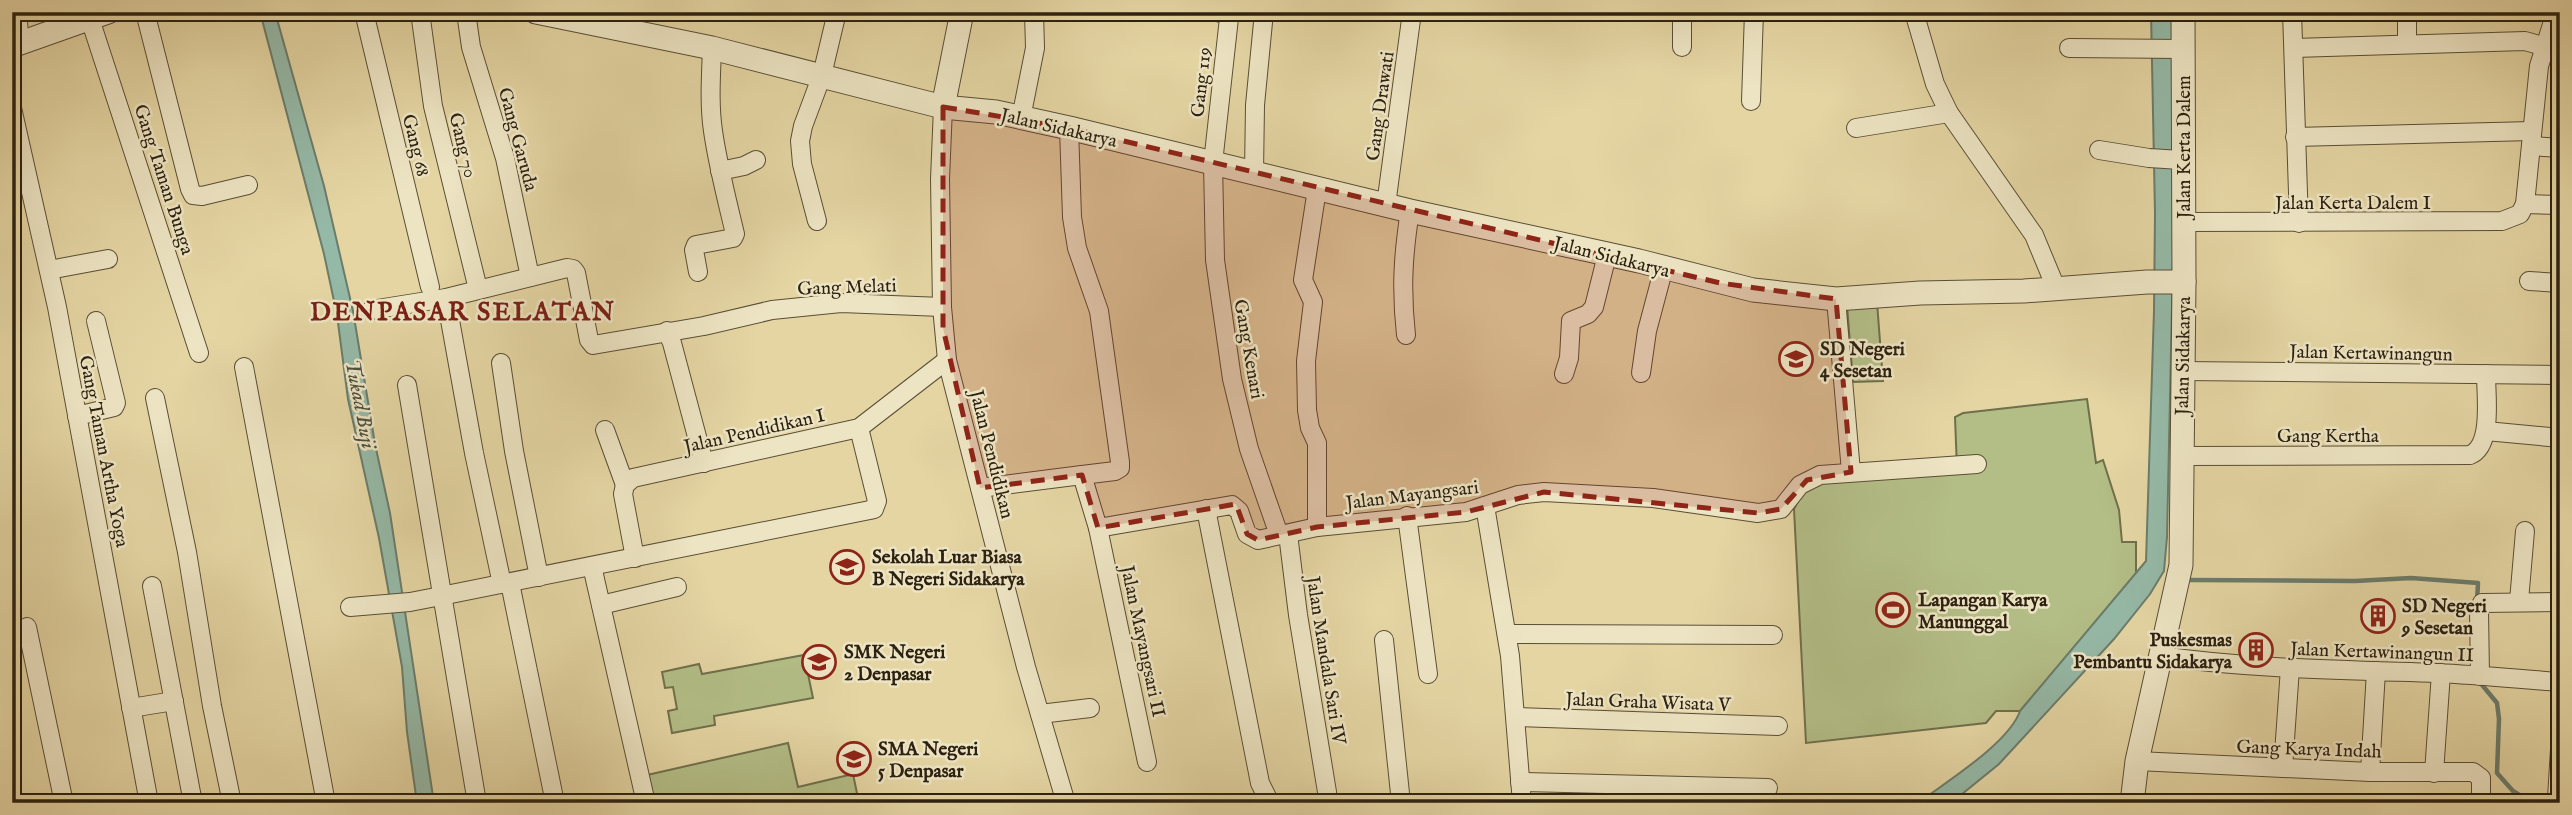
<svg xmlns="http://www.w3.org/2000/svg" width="2572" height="815" viewBox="0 0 2572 815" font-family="'IM FELL English',serif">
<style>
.green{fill:#b3bd86;stroke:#706f4c;stroke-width:2}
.water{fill:#95b9a7;stroke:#6b7c6b;stroke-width:2}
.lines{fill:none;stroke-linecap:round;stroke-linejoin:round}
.stream{stroke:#6b7c6b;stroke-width:4.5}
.minor-casing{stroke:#5a4e36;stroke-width:20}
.tertiary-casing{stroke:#5a4e36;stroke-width:25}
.minor{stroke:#ede4c3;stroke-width:18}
.tertiary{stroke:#ede4c3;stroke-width:23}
.marked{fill:#8f2418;fill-opacity:0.2;stroke:#8f2418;stroke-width:5;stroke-dasharray:14 9;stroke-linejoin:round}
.labels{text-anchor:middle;stroke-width:5;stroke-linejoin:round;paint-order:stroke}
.street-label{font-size:19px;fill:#2c2111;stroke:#ede4c3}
.poi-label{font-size:19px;font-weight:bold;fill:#2c2111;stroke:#ede4c3;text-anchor:start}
.water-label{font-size:21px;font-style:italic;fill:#4c4f3e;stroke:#ede4c3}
.district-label{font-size:26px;font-weight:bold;letter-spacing:2px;fill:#7a1f14;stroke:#ede4c3}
</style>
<rect width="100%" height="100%" fill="#e4d5a3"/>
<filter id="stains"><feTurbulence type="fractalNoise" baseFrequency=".00286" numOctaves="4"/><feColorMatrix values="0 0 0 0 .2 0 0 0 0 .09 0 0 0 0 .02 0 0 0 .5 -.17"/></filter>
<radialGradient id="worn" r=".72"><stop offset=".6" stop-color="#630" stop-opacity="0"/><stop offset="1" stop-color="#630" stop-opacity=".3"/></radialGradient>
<g class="green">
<path d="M1877 302 1883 381 1853 382 1847 305Z"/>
<path d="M2087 399 2096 463 2103 460 2119 510 2122 542H2136V574L2020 711H1996L1986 723 1806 743 1794 509 1807 484 1957 469 1955 417 1963 413Z"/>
<path d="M804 655 813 698 714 716 715 725 672 733 668 711 677 709 673 687 665 688 662 672 699 664 702 674Z"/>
<path d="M788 743 798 787 853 774 859 803H653L647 775Z"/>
</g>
<g class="water">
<path d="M260 12H275L324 186 353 311 375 444 390 513 434 803H417L407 732 402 667 379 538 348 399 337 315 324 254Z"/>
<path d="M2151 12H2172L2176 120 2167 537 2164 571 2150 594 2114 639 1999 764 1951 803H1918C1946 782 2009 743 2020 711L2146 561 2154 311 2155 213Z"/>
</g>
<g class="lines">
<g class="stream">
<path d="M2190 580 2355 581 2411 578 2478 583 2477 602"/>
<path d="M2478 680 2497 703 2499 719 2497 773 2513 791 2532 803"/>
</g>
<g class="minor-casing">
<g id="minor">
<path d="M17 12 20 43"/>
<path d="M145 12 190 189 193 195 202 196 248 185"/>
<path d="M364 12 430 287"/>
<path d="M420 12 433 106 477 285"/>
<path d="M466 12 471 47 505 158 530 277"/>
<path d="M1217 12 1225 14 1229 18 1213 163 1215 260 1232 379 1249 449 1279 535"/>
<path d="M1682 12V47"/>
<path d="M1914 12 1935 84 1949 113 2034 235 2056 288"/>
<path d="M2292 12 2299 223"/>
<path d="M90 19 199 353"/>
<path d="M2407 44V12"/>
<path d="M2069 48 2182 49"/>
<path d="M2294 48 2525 41 2560 51"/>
<path d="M1751 101 1754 12"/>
<path d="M943 107 940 179 942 307 947 360 1026 667 1066 803"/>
<path d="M12 108 57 307 149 803"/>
<path d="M1021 118 1035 48 1034 12"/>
<path d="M1069 128 1072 217 1077 248 1099 311 1120 462V468L1115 471 1082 475"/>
<path d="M1856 128 1949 113"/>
<path d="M2295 137 2532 131"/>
<path d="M2531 146 2560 148"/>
<path d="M2099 150 2149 158 2181 160"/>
<path d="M720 171 744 166 756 160"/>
<path d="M1254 173 1255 105 1264 12"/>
<path d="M1317 189 1303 280 1313 302 1306 361 1307 410 1310 428 1317 443V527"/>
<path d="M2525 204 2560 205"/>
<path d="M1386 205 1412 12"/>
<path d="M817 221 802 164 800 141 803 126 822 75 837 12"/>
<path d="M2183 222 2502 221 2520 214 2525 204 2539 66 2556 12"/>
<path d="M49 270 108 259"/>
<path d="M698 272 694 250 696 245 733 238 735 234C727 200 718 166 713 131 709 104 711 76 712 48"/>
<path d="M2529 281 2560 283"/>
<path d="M446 298 474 453 502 584"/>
<path d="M1836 299 1851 472"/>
<path d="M371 310 446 298 567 268 573 269 576 273 589 340 593 345 704 326 772 310 841 303 942 307"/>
<path d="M667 331 672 343 704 463"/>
<path d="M1406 335C1401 290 1403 255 1410 211"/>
<path d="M501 363 514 451 539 577"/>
<path d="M244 367 326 803"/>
<path d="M2182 371 2560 375"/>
<path d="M1641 373 1647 331 1664 267"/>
<path d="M1564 374 1569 358 1571 321 1588 314 1594 307 1607 255"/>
<path d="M407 385 477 803"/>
<path d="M155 398 187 552 212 706 232 803"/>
<path d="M77 416 114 407 116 403 96 321"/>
<path d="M605 430 625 485"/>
<path d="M2486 431 2560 438"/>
<path d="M2181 456 2470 455C2493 446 2486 396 2486 374"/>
<path d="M980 488 1082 475 1098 528 1232 505 1239 511 1247 534 1258 540 1317 527 1466 512 1518 495 1544 492 1653 498 1758 513 1781 509 1800 485 1820 475 1977 464"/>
<path d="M1485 506 1510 656 1522 803"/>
<path d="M1206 509 1260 783 1270 803"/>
<path d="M1407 516 1428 674"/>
<path d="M1098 528 1147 762"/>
<path d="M1288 534 1298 615 1327 792"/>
<path d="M635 558 623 494 625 485 633 478 859 428 947 360"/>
<path d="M592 566 646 803"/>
<path d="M510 583 555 803"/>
<path d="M152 586 193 803"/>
<path d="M2519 601 2525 531"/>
<path d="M601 605 677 587"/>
<path d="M350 607 410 602 441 596 870 510 874 509 877 501 859 428"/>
<path d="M27 627 64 803"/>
<path d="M1507 634 1773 635"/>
<path d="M1384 640 1401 803"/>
<path d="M2160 656C2252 669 2344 670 2437 673 2478 675 2519 679 2560 682"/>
<path d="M2480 676 2479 610 2482 603 2560 602"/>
<path d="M131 708 174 701"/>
<path d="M1040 714 1090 708"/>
<path d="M1516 717 1778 726"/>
<path d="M2137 761 2370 772H2473L2481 778V803"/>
<path d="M2283 768 2290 668"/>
<path d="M2370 772 2376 671"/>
<path d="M2434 773 2441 673"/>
<path d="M1520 782 1768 788"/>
<path d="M2557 798 2560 749"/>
</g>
</g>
<g class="tertiary-casing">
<g id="tertiary">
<path d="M536 12 712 48 943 107 996 112 1069 128 1410 211 1639 261 1753 290 1836 299 1920 293 2024 291 2147 282H2184"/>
<path d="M12 46 108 12"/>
<path d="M943 107 962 12"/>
<path d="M2132 803 2137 761 2181 565 2184 282 2183 12"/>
</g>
</g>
<use href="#minor" class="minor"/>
<use href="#tertiary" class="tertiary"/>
</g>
<path class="marked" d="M943 107 1069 128 1720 283 1836 299 1851 472 1807 480 1781 509 1758 513 1544 492 1466 512 1317 527 1258 540 1247 534 1236 504 1098 528 1082 475 980 488 943 328Z"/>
<defs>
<g id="school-ring" transform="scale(1.75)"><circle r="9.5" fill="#ede4c3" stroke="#8f2418" stroke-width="1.5"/><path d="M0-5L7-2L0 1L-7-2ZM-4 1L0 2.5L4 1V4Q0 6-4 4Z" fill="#8f2418"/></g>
<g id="stadium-ring" transform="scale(1.75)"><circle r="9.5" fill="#ede4c3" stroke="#8f2418" stroke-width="1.5"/><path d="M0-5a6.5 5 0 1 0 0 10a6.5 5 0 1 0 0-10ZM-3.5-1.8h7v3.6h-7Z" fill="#8f2418"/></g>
<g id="building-ring" transform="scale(1.75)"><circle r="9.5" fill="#ede4c3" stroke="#8f2418" stroke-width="1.5"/><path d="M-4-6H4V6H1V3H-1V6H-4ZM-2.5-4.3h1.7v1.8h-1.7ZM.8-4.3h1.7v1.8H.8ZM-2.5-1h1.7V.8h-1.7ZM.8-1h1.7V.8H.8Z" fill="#8f2418"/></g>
</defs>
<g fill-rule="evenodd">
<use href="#school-ring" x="1796" y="359"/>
<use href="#school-ring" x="847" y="567"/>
<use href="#stadium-ring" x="1893" y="610"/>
<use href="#building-ring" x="2378" y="616"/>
<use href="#building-ring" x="2256" y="650"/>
<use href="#school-ring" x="819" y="662"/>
<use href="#school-ring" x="854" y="759"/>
</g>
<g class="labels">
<g class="street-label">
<text transform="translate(1200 82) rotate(-84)" y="7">Gang 119</text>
<text transform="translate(1379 106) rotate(-82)" y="7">Gang Drawati</text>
<text transform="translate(1059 127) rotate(13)" y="7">Jalan Sidakarya</text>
<text transform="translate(519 139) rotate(75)" y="7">Gang Garuda</text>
<text transform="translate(417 145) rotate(76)" y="7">Gang 68</text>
<text transform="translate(464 145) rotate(76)" y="7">Gang 70</text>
<text transform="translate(2183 147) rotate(-90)" y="7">Jalan Kerta Dalem</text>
<text transform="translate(165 179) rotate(72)" y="7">Gang Taman Bunga</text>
<text x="2353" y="209">Jalan Kerta Dalem I</text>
<text transform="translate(1612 256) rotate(14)" y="7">Jalan Sidakarya</text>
<text transform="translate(847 286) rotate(-2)" y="7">Gang Melati</text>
<text transform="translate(1250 349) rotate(80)" y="7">Gang Kenari</text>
<text transform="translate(2371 352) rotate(1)" y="7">Jalan Kertawinangun</text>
<text transform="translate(2182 356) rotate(-89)" y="7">Jalan Sidakarya</text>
<text transform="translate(754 430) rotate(-13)" y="7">Jalan Pendidikan I</text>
<text x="2328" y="442">Gang Kertha</text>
<text transform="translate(105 451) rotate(79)" y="7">Gang Taman Artha Yoga</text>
<text transform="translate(993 454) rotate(76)" y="7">Jalan Pendidikan</text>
<text transform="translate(1412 494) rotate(-7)" y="7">Jalan Mayangsari</text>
<text transform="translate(1144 641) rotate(78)" y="7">Jalan Mayangsari II</text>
<text transform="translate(2382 651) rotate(2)" y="7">Jalan Kertawinangun II</text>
<text transform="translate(1327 660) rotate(81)" y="7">Jalan Mandala Sari IV</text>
<text transform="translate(1648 701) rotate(2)" y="7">Jalan Graha Wisata V</text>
<text transform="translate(2309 748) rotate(2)" y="7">Gang Karya Indah</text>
</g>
<g class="poi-label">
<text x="1820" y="355">SD Negeri<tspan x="1820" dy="22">4 Sesetan</tspan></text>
<text x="872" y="563">Sekolah Luar Biasa<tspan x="872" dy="22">B Negeri Sidakarya</tspan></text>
<text x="1918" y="606">Lapangan Karya<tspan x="1918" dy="22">Manunggal</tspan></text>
<text x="2402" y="612">SD Negeri<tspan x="2402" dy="22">9 Sesetan</tspan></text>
<text x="2232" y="646" text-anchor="end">Puskesmas<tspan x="2232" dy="22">Pembantu Sidakarya</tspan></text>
<text x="844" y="658">SMK Negeri<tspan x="844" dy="22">2 Denpasar</tspan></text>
<text x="878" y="755">SMA Negeri<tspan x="878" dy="22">5 Denpasar</tspan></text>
</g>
<g class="water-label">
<text transform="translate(361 404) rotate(79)" y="7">Tukad Buji</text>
</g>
<g class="district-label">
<text x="463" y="320">DENPASAR SELATAN</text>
</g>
</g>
<rect width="2572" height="815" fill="none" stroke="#e4d5a3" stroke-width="42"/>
<rect x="14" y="14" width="2544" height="787" fill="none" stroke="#2c2111" stroke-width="3.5"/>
<rect x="21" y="21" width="2530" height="773" fill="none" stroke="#2c2111" stroke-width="2"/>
<rect width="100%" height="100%" filter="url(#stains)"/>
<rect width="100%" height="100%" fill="url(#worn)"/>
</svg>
